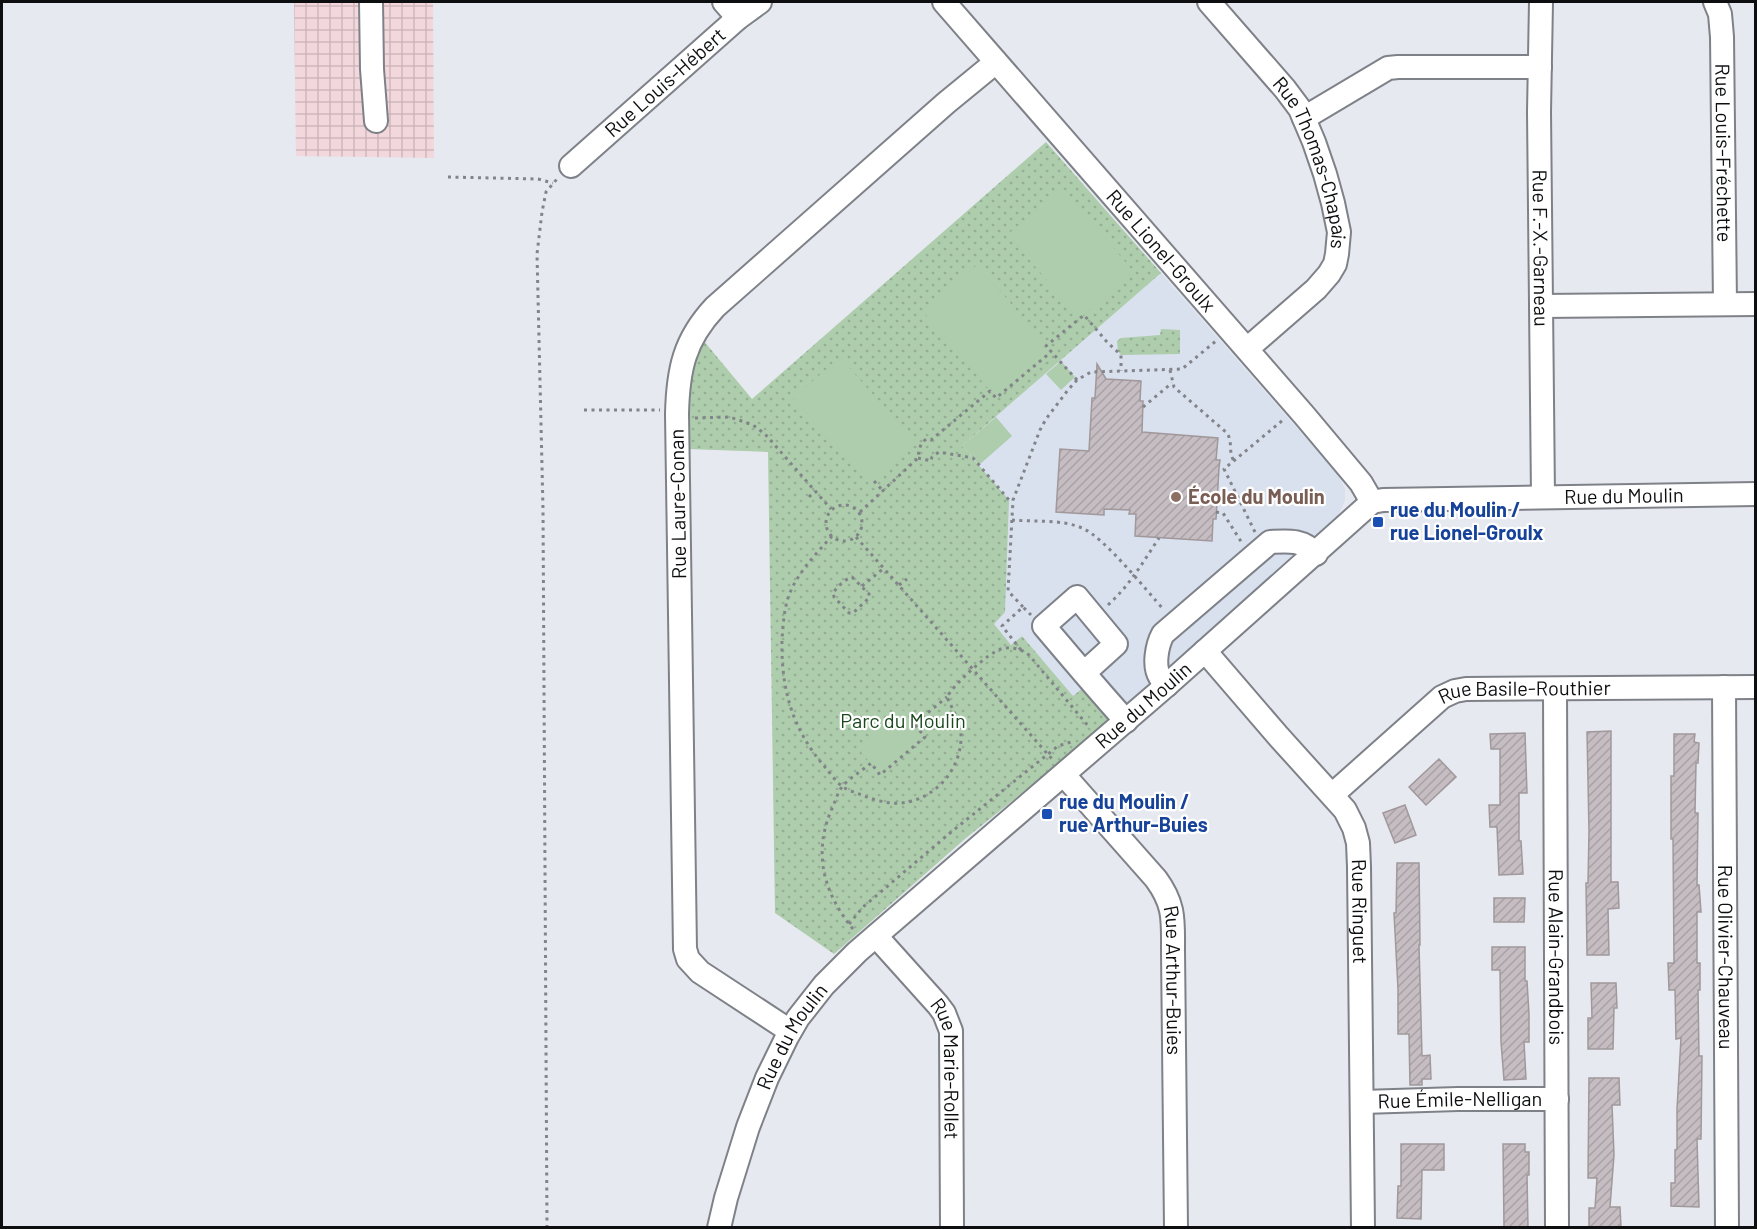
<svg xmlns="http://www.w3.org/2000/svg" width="1757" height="1229" font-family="Barlow,sans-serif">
	<defs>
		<pattern id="industrial-grid" width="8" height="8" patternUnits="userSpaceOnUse" patternTransform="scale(1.5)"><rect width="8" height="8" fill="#f2d7dc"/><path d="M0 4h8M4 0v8" fill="none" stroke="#ceb7bc"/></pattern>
		<pattern id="park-dots" width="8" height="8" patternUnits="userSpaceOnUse" patternTransform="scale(1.5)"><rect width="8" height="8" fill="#adcdac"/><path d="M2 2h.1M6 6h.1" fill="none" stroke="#94af93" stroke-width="1.8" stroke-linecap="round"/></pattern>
		<pattern id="building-hatch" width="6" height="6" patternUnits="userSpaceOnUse" patternTransform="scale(1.5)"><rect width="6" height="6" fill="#c5bdc1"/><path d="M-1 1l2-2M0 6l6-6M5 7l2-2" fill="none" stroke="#a8a1a5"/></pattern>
	</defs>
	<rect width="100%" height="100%" fill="#e6e9f0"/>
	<!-- industrial -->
	<path fill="url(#industrial-grid)" d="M294,2h139l1,156 -138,-2z"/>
	<!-- built -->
	<path fill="#d9e0ee" d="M1161,273l178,203 6,13v11l-7,16 -227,201 -38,-20 -51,-61 -11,9 -18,-21 -31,-178z"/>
	<!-- park -->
	<path fill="url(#park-dots)" d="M1046,142l115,131 -199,173 47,54 -4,112 -11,12 17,21 11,-9 51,60 11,-9 27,30 -79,68 -66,53 -132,116 -59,-41 -7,-461 -80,-3 -1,-49 5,-34 11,-26 49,59z
		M1161,329l19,1v24l-59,1 -3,-4 -1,-10 4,-3 39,-3z"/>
	<!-- pitch -->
	<path fill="#adcdac" d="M1063,188l71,84 -55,47 -71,-85z
		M978,264l73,88 -55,46 -74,-88z
		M840,357l76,87 -46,41 -77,-87z
		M1061,361l14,16 -14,13 -15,-16z
		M996,417l16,19 -33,29 -17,-19z
		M903,710l22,27 -45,38 -23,-28z"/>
	<!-- building -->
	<path fill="url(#building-hatch)" stroke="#a0989b" stroke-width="1.5" d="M1097,364l9,15 35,2 -1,20h3l-1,31 76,6 -2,22h4l-1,8 -3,51h-3l-1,22 -77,-5 1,-22h-7l1,-4 -26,-1v6l-48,-3 4,-63 29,2 3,-53h3z
		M1611,731v151h7l1,26 -11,1 1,46h-22l-1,-72h2l1,-52 -2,-99z
		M1525,733l2,60h-8v48h2l2,33 -24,1 -2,-48h-7l-1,-22h11v-56h-9l-1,-15z
		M1674,734h21l-1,8 5,1 -1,20h-2l-1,50h3l-1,72h2l2,27h-4v51h3v27h-2l1,66h3l-1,83h-4l2,68 -28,-1v-23h4v-33l2,-1v-40l4,-71 -5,1 -1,-49h-6l-1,-27h6l-1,-124h-2v-63h3z
		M1439,759l17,18 -30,28 -17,-18z
		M1405,805l11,30 -21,8 -12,-30z
		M1397,863h22l1,82h-1l3,111 8,-1 1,24h-9v6h-12l-1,-51h-11v-45l-4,-76h2z
		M1494,898h31l-1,24h-30z
		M1492,947h33v34h2l2,33v28h-5l2,37 -22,1 -3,-38 -1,-72h-8z
		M1591,983h25l1,25h-3l-1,41h-25v-31h4z
		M1589,1078h30l1,27h-8l2,50 -4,52h10l1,20h-32v-19h6l2,-30h-9z
		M1401,1144h43v26h-22l-1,49 -24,-1 1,-32h3z
		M1503,1144h22v8h4v23h-2l1,52h-24z"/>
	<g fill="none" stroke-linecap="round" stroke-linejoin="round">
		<!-- minor casing -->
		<g stroke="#7e8288" stroke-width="26">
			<g id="minor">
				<path d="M371,2l1,67 4,52"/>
				<path d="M724,2l14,16"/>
				<path id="s1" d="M944,2l360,413 57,68 11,19"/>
				<path id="s2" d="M1209,2l76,87 15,20 14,33 11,32 8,29 6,29 -2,22 -2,10 -6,10 -13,15 -69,60"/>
				<path id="s3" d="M1541,2l-2,110 4,384"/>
				<path id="s4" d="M1715,2l5,12 2,23 3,267"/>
				<path d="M1304,118l84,-50 10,-1h142"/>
				<path id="s5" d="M571,166l167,-148 22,-16"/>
				<path d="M1541,306l215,-2"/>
				<path id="s6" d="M1205,651l74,86 66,73 9,18 4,15 1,24 4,361"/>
				<path d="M1084,673l32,-29 -39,-47 -33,29c27,32 54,64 82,95"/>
				<path d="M1167,685c-2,-2 -5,-5 -7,-8 -7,-11 -3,-32 3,-43l107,-92c18,-1 32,-3 46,12"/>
				<path id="s7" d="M1724,687l3,541"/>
				<path id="s8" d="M1555,689l2,539"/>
				<path id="s9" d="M1064,775l92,104c19,26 17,41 17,72l3,277"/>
				<path id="s10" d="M1332,795l110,-98 13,-6 11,-2 290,-2"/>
				<path id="s11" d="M876,936l62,69 6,8 7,18 1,197"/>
				<path d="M790,1031l-90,-59 -12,-13 -3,-10 -8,-535c1,-44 7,-74 38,-107l231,-204 50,-41"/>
				<path id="s12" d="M1362,1102l96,-3h99"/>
				<path id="s13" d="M719,1228l7,-30 22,-71 19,-49 20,-41 11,-19 26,-33 33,-33 310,-267 205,-183 11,-2 373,-6"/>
			</g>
		</g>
		<!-- path -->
		<path stroke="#828489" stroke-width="3" stroke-dasharray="3 4.5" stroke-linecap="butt" d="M448,177l90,2 15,4
			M1170,370l4,17 53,46c6,9 1,19 7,28
			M1077,380l-31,-34 38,-31 23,27 14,13v16
			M1143,407l29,-24
			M584,410h76
			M695,418l35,-1 23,8 12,9 66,75
			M918,458l13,3 1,-4 7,-5 34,6 36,42h4
			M874,481l9,10
			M809,497l6,-6
			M826 523a18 18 0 1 1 36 0a18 18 0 1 1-36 0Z
			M860,512l58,-54c1,-8 1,-13 8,-19l5,1 59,-49 6,7 55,-46
			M1216,512l7,1 19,30
			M1012,520c22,2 49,-1 70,8 22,9 64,62 82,82
			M1255,532l-31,-63 59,-49
			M832,536c-16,18 -34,36 -43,59 -5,14 -6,30 -7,45 -1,49 10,89 43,127 5,6 11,15 18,20 6,4 14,6 21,9 8,3 18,6 27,7 36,3 68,-27 70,-63 1,-16 -8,-29 -14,-43 7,-13 41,-44 54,-48 10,-3 20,0 28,6l60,72
			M856,537l196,222
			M852,577l17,17v4l-16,15h-4l-15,-16 -1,-4c4,-6 12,-14 19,-16z
			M899,585l8,-6
			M862,586l22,-18
			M1108,605c22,-20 35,-43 51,-67
			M1023,607l-15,-16 5,-91 27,-70 6,-11 22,-29 9,-10 14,-8 91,-3 34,-28
			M1021,650l-19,-24 21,-19 8,8
			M849,924l14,-17 87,-74 108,-87 13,-4
			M853,929c-31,-38 -41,-79 -19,-125 2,-5 4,-12 8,-17 7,-9 20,-16 29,-24l9,12 45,-38 -11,-13 33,-27
			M547,1228l-4,-719 -6,-255 5,-42 4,-20 11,-13"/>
		<!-- minor -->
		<use href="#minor" stroke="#fff" stroke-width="22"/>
	</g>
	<!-- markers -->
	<circle fill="#8d6e63" stroke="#fff" stroke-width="2" cx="1176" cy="497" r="6"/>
	<g fill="#1a4fb4" stroke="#fff" stroke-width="2">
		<rect x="1372" y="516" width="12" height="12" rx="3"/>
		<rect x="1041" y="808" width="12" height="12" rx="3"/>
	</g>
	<g text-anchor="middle" stroke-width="4.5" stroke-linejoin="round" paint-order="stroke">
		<!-- street labels -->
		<g font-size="20" fill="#0d0e10" stroke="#fff">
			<text dy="7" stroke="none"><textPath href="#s5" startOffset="126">Rue Louis-Hébert</textPath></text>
			<text dy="7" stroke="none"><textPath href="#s4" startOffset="152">Rue Louis-Fréchette</textPath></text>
			<text dy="7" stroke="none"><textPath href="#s2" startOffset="195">Rue Thomas-Chapais</textPath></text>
			<text dy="7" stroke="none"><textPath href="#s3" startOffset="246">Rue F.-X.-Garneau</textPath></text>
			<text dy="7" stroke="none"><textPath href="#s1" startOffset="330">Rue Lionel-Groulx</textPath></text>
			<text dy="7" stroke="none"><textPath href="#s13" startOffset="1250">Rue du Moulin</textPath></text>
			<text transform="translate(678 504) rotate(-91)" y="7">Rue Laure-Conan</text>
			<text dy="7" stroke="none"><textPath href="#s10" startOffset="231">Rue Basile-Routhier</textPath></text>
			<text dy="7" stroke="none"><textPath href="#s13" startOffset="692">Rue du Moulin</textPath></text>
			<text dy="7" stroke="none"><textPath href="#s6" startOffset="316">Rue Ringuet</textPath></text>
			<text dy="7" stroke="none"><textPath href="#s7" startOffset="270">Rue Olivier-Chauveau</textPath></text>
			<text dy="7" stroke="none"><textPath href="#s8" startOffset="268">Rue Alain-Grandbois</textPath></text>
			<text dy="7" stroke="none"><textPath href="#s9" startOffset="244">Rue Arthur-Buies</textPath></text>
			<text dy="7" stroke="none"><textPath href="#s13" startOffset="206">Rue du Moulin</textPath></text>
			<text dy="7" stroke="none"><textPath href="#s11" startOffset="159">Rue Marie-Rollet</textPath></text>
			<text dy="7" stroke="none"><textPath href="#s12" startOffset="98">Rue Émile-Nelligan</textPath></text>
		</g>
		<!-- education labels -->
		<g font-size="20" font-weight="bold" fill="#785e54" stroke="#fff" text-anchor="start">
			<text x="1188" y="504">École du Moulin</text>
		</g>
		<!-- transit labels -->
		<g font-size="20" font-weight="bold" fill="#164399" stroke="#fff" text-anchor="start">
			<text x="1390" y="517">rue du Moulin /<tspan x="1390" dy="23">rue Lionel-Groulx</tspan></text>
			<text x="1059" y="809">rue du Moulin /<tspan x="1059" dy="23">rue Arthur-Buies</tspan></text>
		</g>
		<!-- park labels -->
		<g font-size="20" fill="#18481c" stroke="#fff">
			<text x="903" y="728">Parc du Moulin</text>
		</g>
	</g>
	<!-- border -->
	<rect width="1757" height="1229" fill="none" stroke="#0d0e10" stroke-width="6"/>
</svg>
